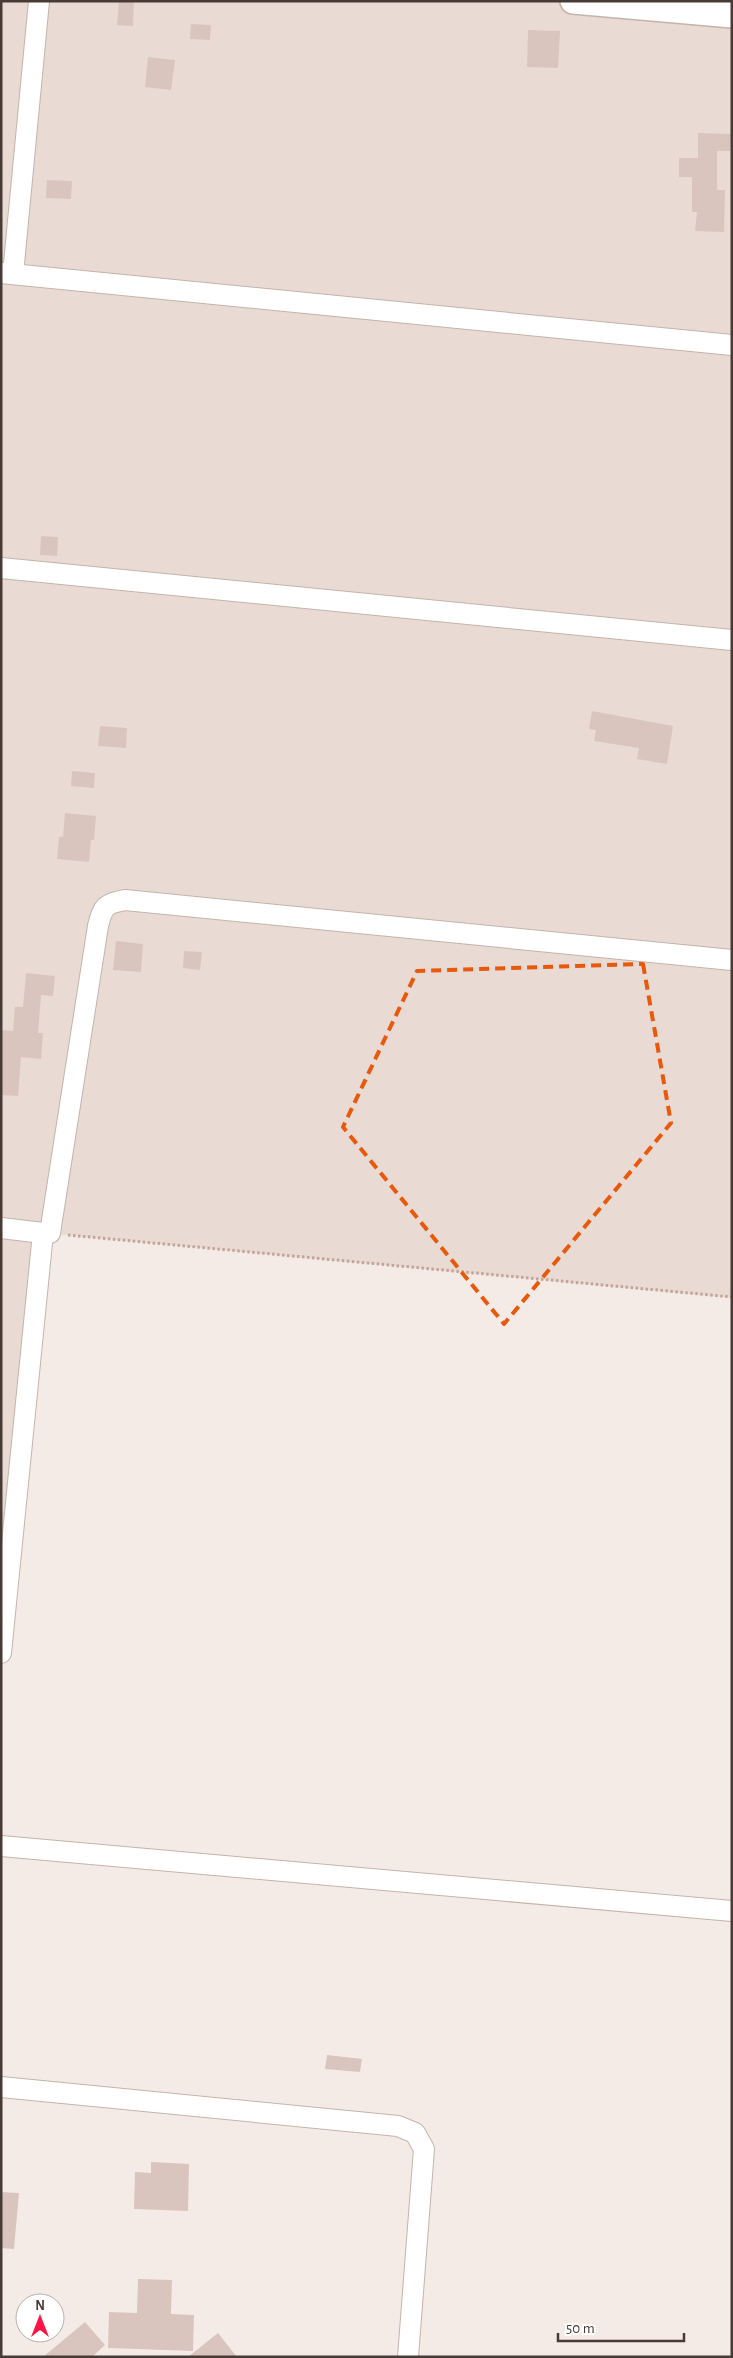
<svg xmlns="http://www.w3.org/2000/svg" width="733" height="2358" font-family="'Alegreya Sans',sans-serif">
	<rect width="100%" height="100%" fill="#f5ebe6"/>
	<!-- residential -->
	<path fill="#e9dbd4" d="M1,1h580l151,14v1283l-689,-65 -42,420z"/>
	<!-- building -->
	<path fill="#dac5be" d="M119,1h15l-1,25 -16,-1z
		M191,24l20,1 -1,15 -20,-1z
		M528,30l32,1 -2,37 -31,-1z
		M148,57l27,3 -4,30 -26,-3z
		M698,133l33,1 -1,17h-13v39h8l-1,42 -29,-1 2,-19h-5v-35h-13v-19h19z
		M47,180l25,1 -1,18 -25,-1z
		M41,536l17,1 -1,19 -17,-1z
		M592,711l81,15 -6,38 -30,-5 2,-11 -45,-7 2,-11 -7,-1z
		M100,726l27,2 -1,20 -28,-2z
		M72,771l23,2 -1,15 -23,-2z
		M65,813l31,3 -2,24h-3l-2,22 -32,-3 2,-22h4z
		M116,941l27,3 -2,28 -28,-2z
		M184,951l18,1 -2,18 -17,-2z
		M26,973l29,3 -2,20 -12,-1 -3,38h5l-2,26 -20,-2 -3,39 -17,-1v-65l12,1 2,-24h8z
		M327,2055l35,4 -2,13 -35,-3z
		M151,2162l38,2 -1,47 -54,-2 1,-37 16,1z
		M1,2192l18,1 -5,56 -13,-1z
		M138,2279l34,1 -1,34 23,1 -1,36 -85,-3 1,-36 28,1z
		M85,2322l20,23 -13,12h-49z
		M218,2333l19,24h-49z"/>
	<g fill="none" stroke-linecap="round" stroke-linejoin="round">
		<!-- minor casing -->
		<g stroke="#c4b3ab" stroke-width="22">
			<path id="minor" d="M1,273l731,72
				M13,274l26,-273
				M1,568l731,72
				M1,1228l42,5 -42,420
				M50,1233l48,-307c5,-20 7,-22 27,-26l607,60
				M1,1846l731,65
				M1,2087l397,39 17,7 9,16 -16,208"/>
		</g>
		<!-- tertiary casing -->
		<g stroke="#c4b3ab" stroke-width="28">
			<path id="tertiary" d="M573,1l159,14"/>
		</g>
		<!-- path -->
		<path stroke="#c4a498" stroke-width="3" stroke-dasharray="2.5 2.5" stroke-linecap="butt" d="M68,1235l664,62"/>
		<!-- minor -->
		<use href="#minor" stroke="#fff" stroke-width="20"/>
		<!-- tertiary -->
		<use href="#tertiary" stroke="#fff" stroke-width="25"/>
	</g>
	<!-- marked area -->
	<path fill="none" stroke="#e8590c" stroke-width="4" stroke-dasharray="10 6" stroke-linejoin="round" d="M643,964l28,159 -167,201 -161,-197 74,-156z"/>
	<!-- border -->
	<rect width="733" height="2358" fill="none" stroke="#483a35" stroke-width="5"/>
	<!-- north arrow -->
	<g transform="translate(40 2318)"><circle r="24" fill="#ffffff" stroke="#b6b0ae"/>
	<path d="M0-4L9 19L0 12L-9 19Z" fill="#ff1345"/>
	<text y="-8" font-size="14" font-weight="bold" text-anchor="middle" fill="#483a35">N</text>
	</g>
	<!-- scale -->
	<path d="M558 2333v8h126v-8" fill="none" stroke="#483a35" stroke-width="2.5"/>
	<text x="566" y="2333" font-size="15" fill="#483a35" stroke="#ffffff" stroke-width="4" paint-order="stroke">50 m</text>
</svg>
